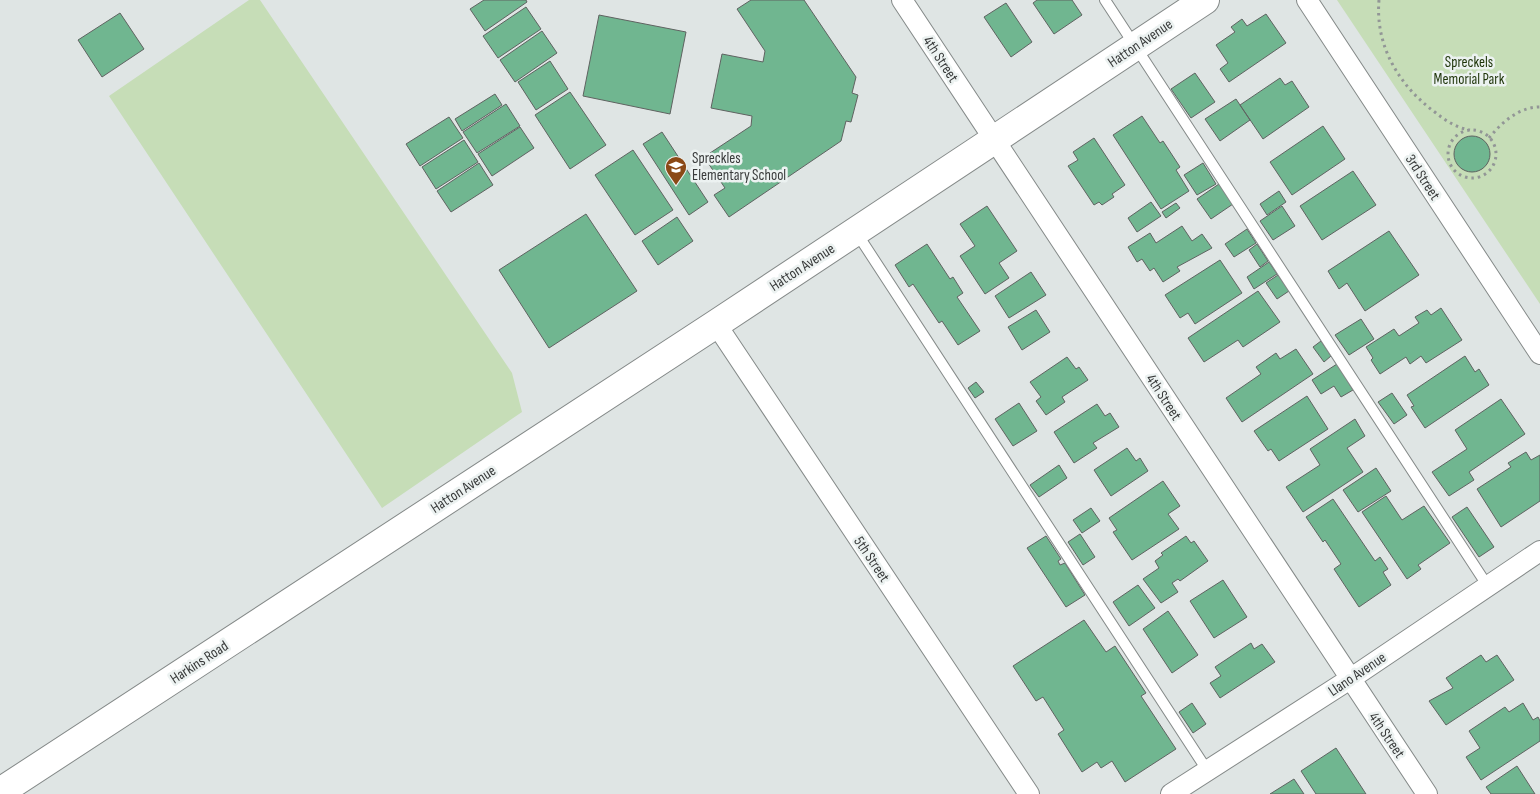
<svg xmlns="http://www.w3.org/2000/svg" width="1540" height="794" font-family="'Sofia Sans Condensed',sans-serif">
	<rect width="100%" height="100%" fill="#dfe5e4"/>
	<!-- green -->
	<path fill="#c6ddb7" d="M249,0h11l252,373 10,39 -140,96 -273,-412z
		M1337,0h203v304z"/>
	<!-- building -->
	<path fill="#70b690" stroke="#5f6361" d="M484,0h42l1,2 -42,29 -15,-22z
		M751,0h53l52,77 -4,16 6,2 -7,27 -5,-1 -5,20 -112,76 -15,-22 11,-7 -21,-31 47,-31 1,-10 -41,-8 11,-54 41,8 2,-11 -28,-42z
		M1037,0h35l10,15 -28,19 -21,-31z
		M1006,3l26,39 -21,15 -27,-40z
		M526,7l15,22 -43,29 -15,-22z
		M120,13l24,36 -42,28 -24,-37z
		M1266,14l20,29 -57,39 -9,-13 8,-6 -12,-18 19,-13 -4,-5 11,-8 5,7z
		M599,15l87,17 -16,82 -87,-18z
		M542,31l15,22 -42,29 -15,-22z
		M550,61l18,28 -32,21 -18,-28z
		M1195,73l20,29 -24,16 -20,-29z
		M1280,78l5,7 7,-4 17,26 -46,32 -23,-34z
		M570,92l36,53 -36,24 -35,-54z
		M495,94l7,11 -40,26 -7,-12z
		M1236,99l14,21 -30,21 -15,-22z
		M506,104l14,22 -43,27 -14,-21z
		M1142,116l18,27 3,-2 17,26 -4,3 13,21 -28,18 -48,-74z
		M449,117l14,21 -43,28 -14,-22z
		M1323,126l22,33 -53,36 -22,-33z
		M520,127l14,21 -42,28 -14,-22z
		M662,132l46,70 -19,13 -46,-71z
		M1454 154a18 18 0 1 1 36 0a18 18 0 1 1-36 0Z
		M1094,138l31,47 -13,9 2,3 -12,8 -3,-3 -5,3 -26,-39 10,-6 -5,-8z
		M464,140l14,22 -42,27 -14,-22z
		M633,150l40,60 -38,25 -40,-60z
		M479,163l14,22 -42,27 -14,-21z
		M1203,163l13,21 -19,11 -13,-20z
		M1353,171l23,34 -54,35 -22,-34z
		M1219,184l14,20 -22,15 -14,-20z
		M1279,191l7,11 -19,13 -7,-11z
		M1151,202l10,14 -24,16 -9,-14z
		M1176,203l4,5 -14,10 -4,-6z
		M987,206l30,45 -18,12 10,15 -24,16 -25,-38 15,-10 -15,-22z
		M1282,206l13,20 -22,14 -13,-19z
		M586,214l51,77 -88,57 -50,-78z
		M677,217l16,24 -35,24 -16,-24z
		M1182,226l10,15 10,-7 10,14 -35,19 3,4 -17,11 -9,-14 -4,3 -8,-12 -5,3 -9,-15 22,-14 6,10z
		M1247,229l9,14 -22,14 -9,-13z
		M1389,231l30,44 -54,36 -18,-28 -8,6 -11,-18z
		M927,244l23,35 3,-2 10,16 -6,4 23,34 -22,14 -16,-24 -3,2 -26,-39 -4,3 -14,-22z
		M1257,244l11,17 -8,6 -11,-17z
		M1220,260l22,33 -47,31 -7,-11 -8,5 -15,-23z
		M1269,262l8,12 -23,15 -7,-12z
		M1031,272l15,23 -37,23 -14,-22z
		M1278,275l11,16 -12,8 -11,-16z
		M1258,291l22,31 -37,25 -5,-7 -34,22 -16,-24z
		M1441,308l21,32 -36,23 -5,-7 -11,8 -4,-7 -26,17 -9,-14 2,-2 -7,-11 28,-18 5,7 20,-13 -4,-6 12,-7 4,5z
		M1036,310l14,22 -28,18 -14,-23z
		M1361,319l13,20 -25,16 -14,-20z
		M1321,341l10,15 -7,6 -11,-15z
		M1296,349l17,25 -71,48 -16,-24 35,-24 -5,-7 20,-14 4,6z
		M1465,356l10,16 4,-3 10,16 -64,43 -14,-21 3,-1 -7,-11z
		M1067,357l9,12 3,-2 9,13 -26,17 3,5 -19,13 -10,-14 5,-4 -11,-15z
		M1337,364l16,26 -12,7 -7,-11 -13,8 -9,-14z
		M976,382l8,10 -9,6 -7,-10z
		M1392,393l15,22 -13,9 -16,-22z
		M1307,396l21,33 -49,32 -8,-12 -3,2 -14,-20z
		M1501,399l24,35 -56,38 5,8 -25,16 -17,-24 35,-23 -12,-19z
		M1019,403l18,28 -24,15 -18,-27z
		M1097,404l8,12 5,-3 9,14 -26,16 4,5 -23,15 -20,-31z
		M1355,419l10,17 -18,12 16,24 -60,40 -17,-25 34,-22 -10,-16z
		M1127,448l9,13 4,-3 8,13 -37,25 -17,-26z
		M1526,452l5,8 9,-5v46l-39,26 -24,-38 34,-22 -3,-4z
		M1059,465l8,13 -28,19 -9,-12z
		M1376,468l15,23 -33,21 -15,-22z
		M1163,481l17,25 -12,8 11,15 -47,31 -19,-28 4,-2 -8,-12z
		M1386,496l16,24 22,-14 26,37 -32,22 3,4 -14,10 -45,-67z
		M1333,499l42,62 5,-4 8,12 -5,3 8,13 -32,22 -25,-38 7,-5 -16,-24 -2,2 -17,-25z
		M1467,507l27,40 -15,10 -27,-40z
		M1091,508l9,13 -18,12 -9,-13z
		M1080,534l15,23 -12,8 -15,-23z
		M1046,536l15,23 -3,2 2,4 5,-2 20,32 -19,12 -39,-59z
		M1186,536l5,7 3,-2 14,20 -28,20 -2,-2 -6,4 6,9 -17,11 -18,-24 16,-11 -4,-7 8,-6 -2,-2z
		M1223,580l24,37 -33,21 -24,-37z
		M1138,585l17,23 -26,18 -16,-24z
		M1168,611l30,44 -26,18 -29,-44z
		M1084,620l22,32 9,-6 31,47 -5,3 35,53 -51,33 -13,-21 -11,7 -4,-6 -15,10 -24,-38 6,-4 -21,-33 -7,4 -23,-35z
		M1251,643l3,6 8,-5 13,18 -55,36 -10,-15 11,-7 -6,-9z
		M1481,655l5,7 11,-7 17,25 -68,45 -17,-24 24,-13 -7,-10z
		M1192,703l14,21 -13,9 -14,-21z
		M1523,703l10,17 5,-3 2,4v20l-59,39 -15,-23 14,-9 -11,-17 36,-24 4,5z
		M1336,748l30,46h-50l-15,-23z
		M1517,766l18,28h-44l-5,-7z
		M1294,779l10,15h-34z"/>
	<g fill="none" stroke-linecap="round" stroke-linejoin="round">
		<!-- lane casing -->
		<g stroke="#858a89" stroke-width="12">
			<path id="lane" d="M1105,0l382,585
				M856,232l351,538"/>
		</g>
		<!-- street casing -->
		<g stroke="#858a89" stroke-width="22">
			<path id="street" d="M902,0l525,794
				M1307,0l233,354
				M716,324l313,470
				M1171,794l179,-115 190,-128"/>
		</g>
		<!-- secondary casing -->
		<g stroke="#858a89" stroke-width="30">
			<path id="secondary" d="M0,792l716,-468 489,-324"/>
		</g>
		<!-- path -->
		<path stroke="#929696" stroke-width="3" stroke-dasharray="2.5 4" stroke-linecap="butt" d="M1379,0c-4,46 20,86 57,113 10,8 21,15 34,17
			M1448 154a24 24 0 1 1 48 0a24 24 0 1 1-48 0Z
			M1489,138c13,-16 30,-31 51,-31"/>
		<!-- lane -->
		<use href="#lane" stroke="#fff" stroke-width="10"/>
		<!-- street -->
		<use href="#street" stroke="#fff" stroke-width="20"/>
		<!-- secondary -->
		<use href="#secondary" stroke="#fff" stroke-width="28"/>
	</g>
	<!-- icons -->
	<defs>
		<g id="school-pin" transform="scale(1.125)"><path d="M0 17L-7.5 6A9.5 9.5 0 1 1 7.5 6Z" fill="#8b4916" stroke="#ecf2f1"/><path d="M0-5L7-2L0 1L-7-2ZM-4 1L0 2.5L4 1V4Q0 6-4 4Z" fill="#fff"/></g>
	</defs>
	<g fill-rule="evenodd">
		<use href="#school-pin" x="676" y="167"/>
	</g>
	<g text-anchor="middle" stroke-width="5" stroke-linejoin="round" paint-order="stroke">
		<!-- street labels -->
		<g font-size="15" fill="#393b3b" stroke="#ecf2f1">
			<text transform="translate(1140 43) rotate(-34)" y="5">Hatton Avenue</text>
			<text transform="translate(941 59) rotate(57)" y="5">4th Street</text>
			<text transform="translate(1423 177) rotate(57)" y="5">3rd Street</text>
			<text transform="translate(802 267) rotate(-33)" y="5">Hatton Avenue</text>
			<text transform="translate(1164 397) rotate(57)" y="5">4th Street</text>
			<text transform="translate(463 489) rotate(-33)" y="5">Hatton Avenue</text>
			<text transform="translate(872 559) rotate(56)" y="5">5th Street</text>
			<text transform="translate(199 662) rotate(-33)" y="5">Harkins Road</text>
			<text transform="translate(1357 674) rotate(-34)" y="5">Llano Avenue</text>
			<text transform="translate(1387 735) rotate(56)" y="5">4th Street</text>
		</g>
		<!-- park labels -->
		<g font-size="15" fill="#1e3409" stroke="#ecf2f1">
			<text x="1469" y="67">Spreckels<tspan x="1469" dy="17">Memorial Park</tspan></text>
		</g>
		<!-- poi labels -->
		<g font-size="15" fill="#393b3b" stroke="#ecf2f1" text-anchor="start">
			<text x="692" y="163">Spreckles<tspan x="692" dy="17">Elementary School</tspan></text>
		</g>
	</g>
</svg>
